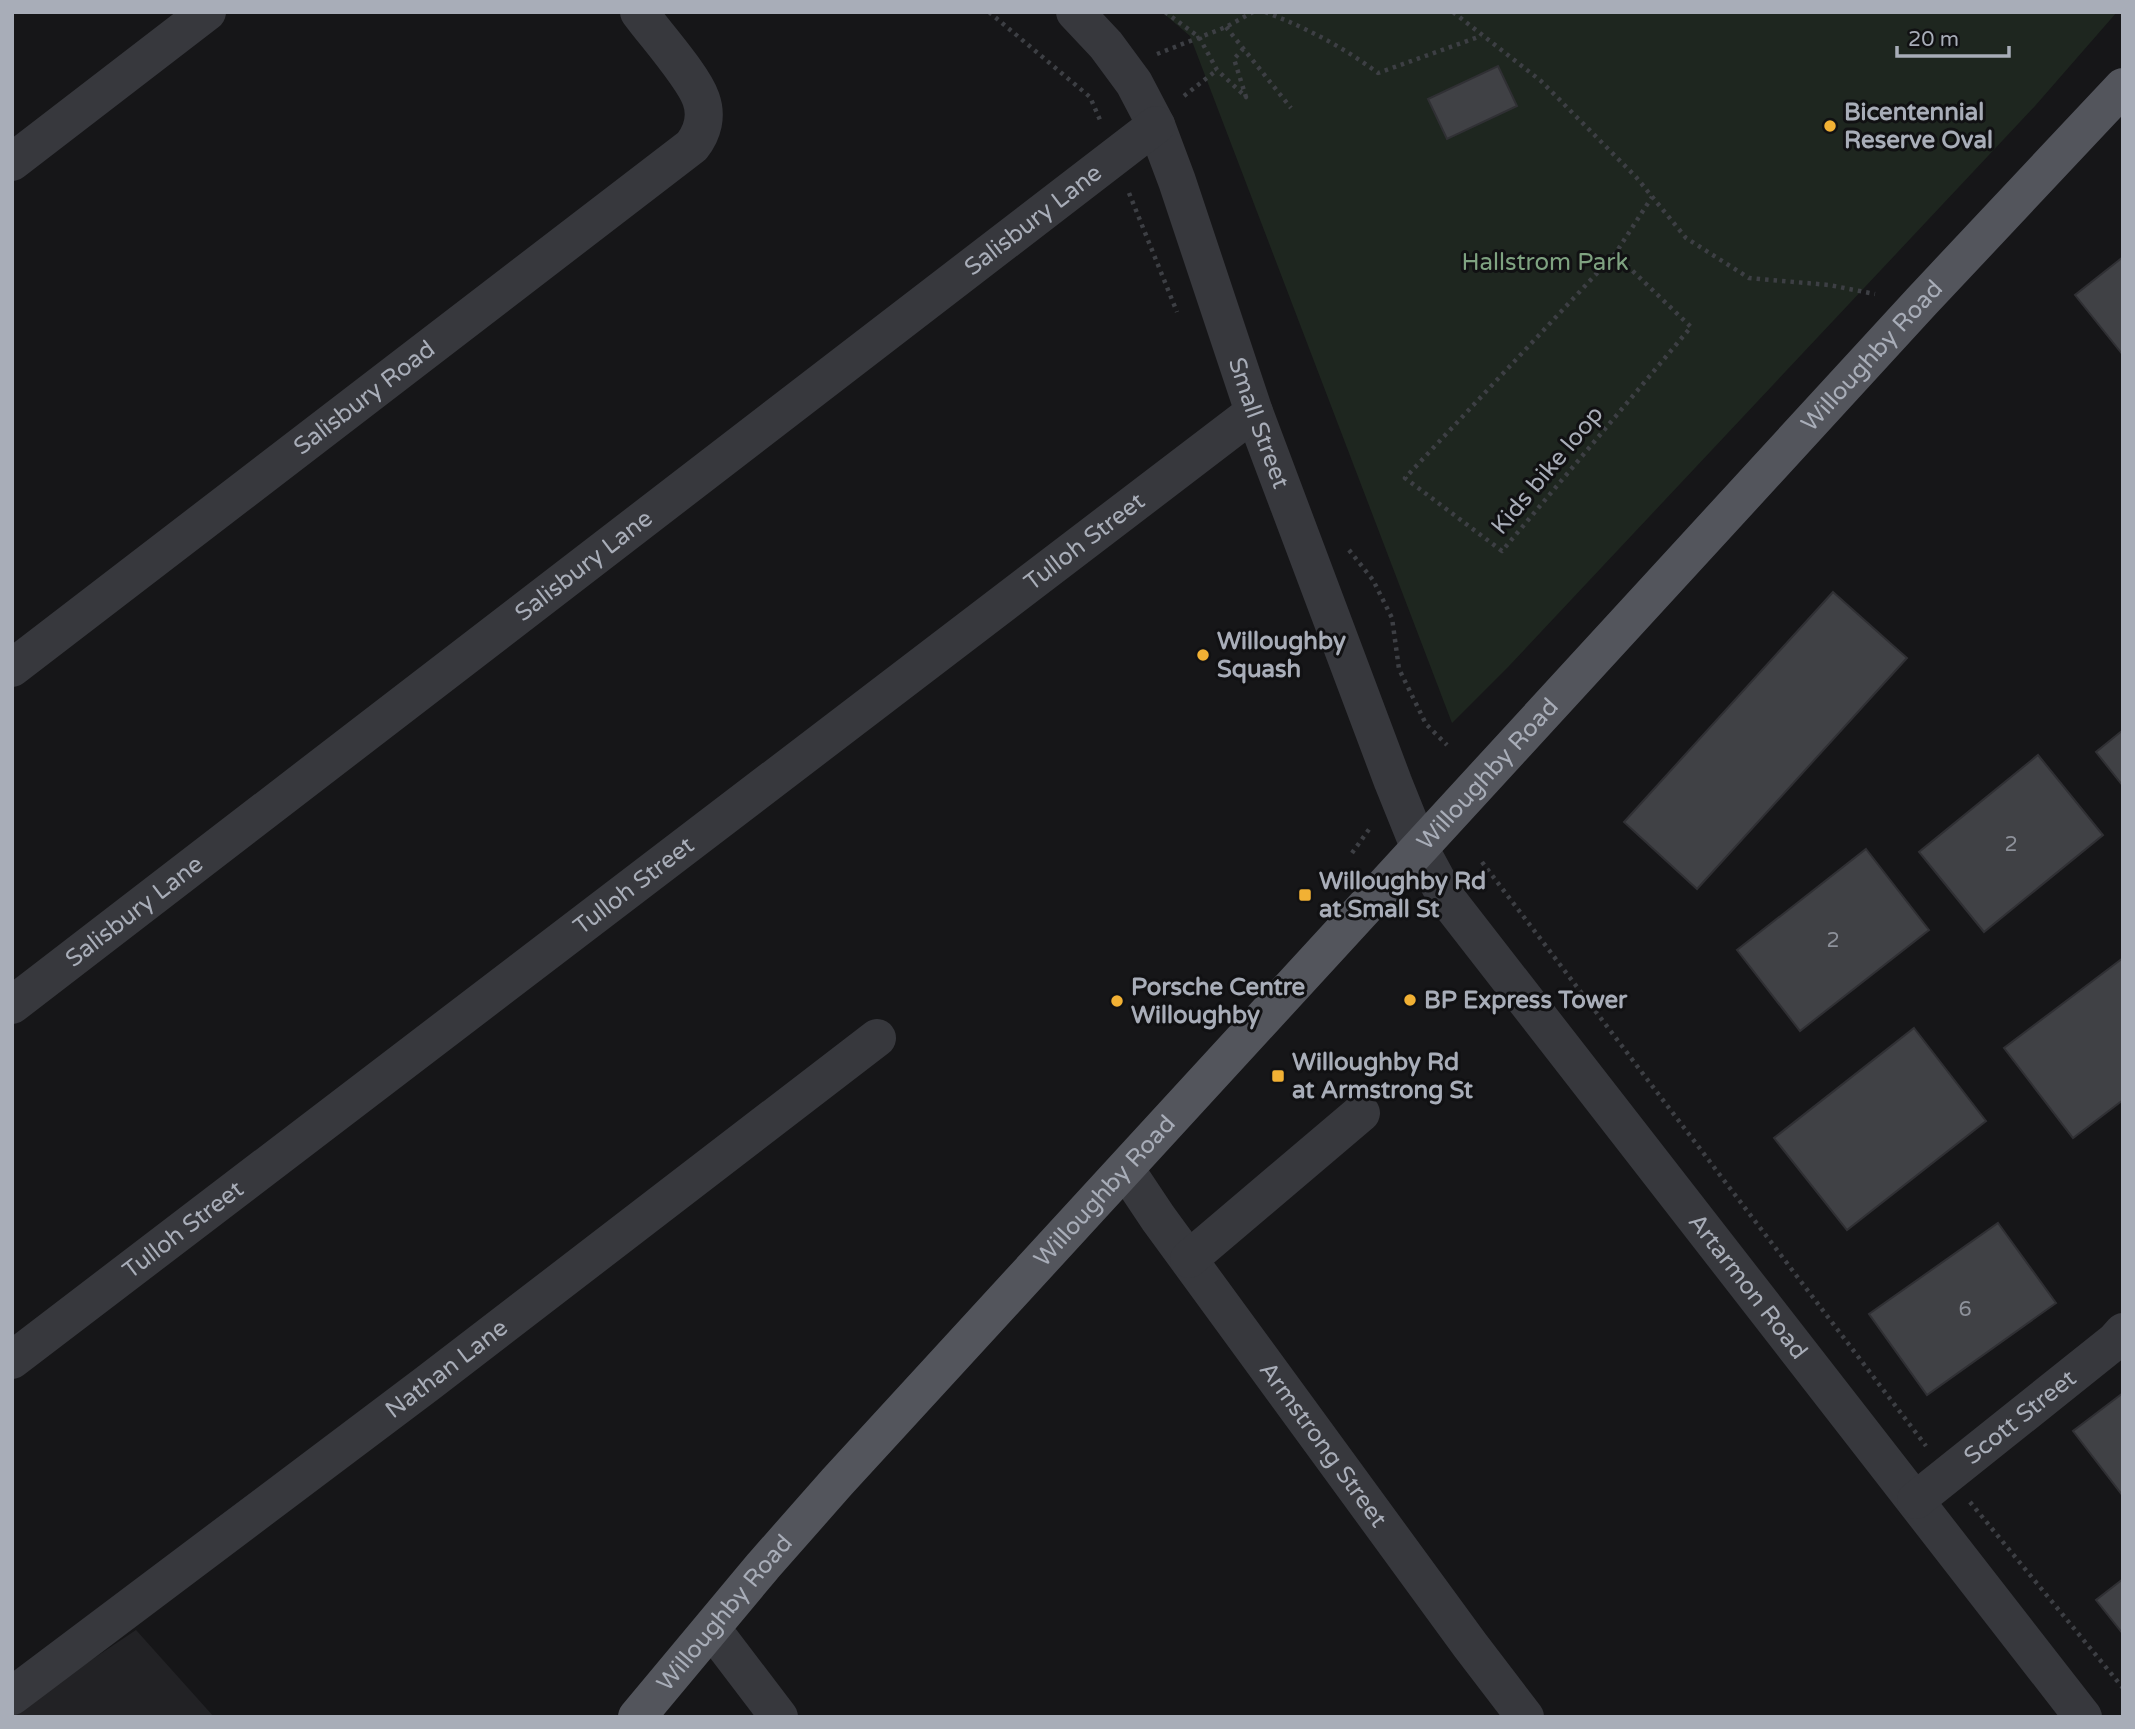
<svg xmlns="http://www.w3.org/2000/svg" width="2135" height="1729" font-family="'Varela Round',sans-serif">
	<rect width="100%" height="100%" fill="#161618"/>
	<!-- built -->
	<path fill="#222225" d="M136,1630l78,87h-202v-4z"/>
	<!-- green -->
	<path fill="#1e261f" d="M1162,12h955l-82,94 -526,560 -57,57 -262,-687z"/>
	<!-- building -->
	<path fill="#404145" stroke="#303034" stroke-width="2" d="M1498,66l19,40 -70,33 -19,-40z
		M2123,257v98l-48,-60z
		M1833,592l74,66 -210,231 -73,-67z
		M2123,730v56l-27,-34z
		M2038,755l65,80 -119,97 -65,-80z
		M1866,849l63,81 -129,101 -63,-81z
		M2123,958v142l-50,38 -69,-90z
		M1914,1028l72,93 -139,109 -73,-92z
		M1998,1223l58,80 -129,92 -58,-81z
		M2123,1393v103l-50,-65z
		M2123,1579v55l-27,-34z"/>
	<g fill="none" stroke-linecap="round" stroke-linejoin="round">
		<!-- path -->
		<path stroke="#3d3f44" stroke-width="4.5" stroke-dasharray="3.5 5" stroke-linecap="butt" d="M989,12l101,85 10,23
			M1165,12l34,25 18,33 29,27 -12,-38 9,-10
			M1265,12c42,16 78,35 113,61l103,-37
			M1453,12l88,69 95,96 50,61 63,40 80,7 46,9
			M1226,27l65,81
			M1157,54l69,-27 27,-15
			M1184,96l33,-26
			M1129,193l48,119
			M1615,254l-210,224 97,73 189,-224 -76,-73 37,-57
			M1349,550l24,30 19,38 7,51 27,55 21,21
			M1352,853l18,-25
			M1482,862l444,584
			M1970,1502l153,186"/>
		<!-- minor -->
		<g stroke="#37383d" stroke-width="38">
			<path id="s1" d="M1075,12l31,33 28,38 22,42 21,56 77,231 139,370 27,67 27,50 636,818"/>
			<path d="M12,162l195,-150"/>
			<path id="s2" d="M12,668l680,-522c11,-14 15,-30 9,-47 -8,-23 -46,-65 -62,-87"/>
			<path id="s3" d="M12,1005l1144,-880"/>
			<path id="s4" d="M1126,1170l32,48 312,427 55,72"/>
			<path d="M1189,1259l172,-146"/>
			<path id="s5" d="M12,1360l1242,-948"/>
			<path id="s6" d="M1916,1500l199,-159 8,-9"/>
			<path d="M712,1629l67,88"/>
			<path id="s7" d="M12,1696l416,-313 449,-345"/>
		</g>
		<!-- major -->
		<path stroke="#53555c" stroke-width="38" id="s8" d="M637,1717l126,-151 74,-84 1084,-1180 202,-215"/>
	</g>
	<!-- markers -->
	<g fill="#f2b134" stroke="#111113" stroke-width="2.5">
		<circle cx="1830" cy="126" r="7"/>
		<circle cx="1203" cy="655" r="7"/>
		<rect x="1298" y="888" width="14" height="14" rx="3.5"/>
		<circle cx="1410" cy="1000" r="7"/>
		<circle cx="1117" cy="1001" r="7"/>
		<rect x="1271" y="1069" width="14" height="14" rx="3.5"/>
	</g>
	<g text-anchor="middle" stroke-width="6" stroke-linejoin="round" paint-order="stroke">
		<!-- number labels -->
		<g font-size="21" fill="#8e929b">
			<text x="2011" y="851">2</text>
			<text x="1833" y="947">2</text>
			<text x="1965" y="1316">6</text>
		</g>
		<!-- poi labels -->
		<g font-size="24" font-weight="bold" fill="#a8adb8" stroke="#111113" text-anchor="start">
			<text x="1844" y="120">Bicentennial<tspan x="1844" dy="28">Reserve Oval</tspan></text>
			<text x="1217" y="649">Willoughby<tspan x="1217" dy="28">Squash</tspan></text>
			<text x="1319" y="889">Willoughby Rd<tspan x="1319" dy="28">at Small St</tspan></text>
			<text x="1131" y="995">Porsche Centre<tspan x="1131" dy="28">Willoughby</tspan></text>
			<text x="1424" y="1008">BP Express Tower</text>
			<text x="1292" y="1070">Willoughby Rd<tspan x="1292" dy="28">at Armstrong St</tspan></text>
		</g>
		<!-- street labels -->
		<g font-size="24" fill="#a8adb8" stroke="#111113">
			<text dy="8" stroke="none"><textPath href="#s3" startOffset="1288">Salisbury Lane</textPath></text>
			<text dy="8" stroke="none"><textPath href="#s8" startOffset="1838">Willoughby Road</textPath></text>
			<text dy="8" stroke="none"><textPath href="#s2" startOffset="444">Salisbury Road</textPath></text>
			<text dy="8" stroke="none"><textPath href="#s1" startOffset="455">Small Street</textPath></text>
			<text transform="translate(1547 470) rotate(-50)" y="8">Kids bike loop</text>
			<text dy="8" stroke="none"><textPath href="#s5" startOffset="1349">Tulloh Street</textPath></text>
			<text dy="8" stroke="none"><textPath href="#s3" startOffset="721">Salisbury Lane</textPath></text>
			<text dy="8" stroke="none"><textPath href="#s8" startOffset="1270">Willoughby Road</textPath></text>
			<text dy="8" stroke="none"><textPath href="#s5" startOffset="782">Tulloh Street</textPath></text>
			<text dy="8" stroke="none"><textPath href="#s3" startOffset="154">Salisbury Lane</textPath></text>
			<text dy="8" stroke="none"><textPath href="#s8" startOffset="704">Willoughby Road</textPath></text>
			<text dy="8" stroke="none"><textPath href="#s5" startOffset="215">Tulloh Street</textPath></text>
			<text dy="8" stroke="none"><textPath href="#s1" startOffset="1458">Artarmon Road</textPath></text>
			<text dy="8" stroke="none"><textPath href="#s7" startOffset="544">Nathan Lane</textPath></text>
			<text dy="8" stroke="none"><textPath href="#s6" startOffset="133">Scott Street</textPath></text>
			<text dy="8" stroke="none"><textPath href="#s4" startOffset="338">Armstrong Street</textPath></text>
			<text dy="8" stroke="none"><textPath href="#s8" startOffset="136">Willoughby Road</textPath></text>
		</g>
		<!-- park labels -->
		<g font-size="24" fill="#7fa381" stroke="#111113">
			<text x="1545" y="270">Hallstrom Park</text>
		</g>
	</g>
	<!-- border -->
	<rect width="2135" height="1729" fill="none" stroke="#a8adb8" stroke-width="28"/>
	<!-- scale -->
	<path d="M1897 46v10h112v-10" fill="none" stroke="#a8adb8" stroke-width="3.5"/>
	<text x="1908" y="46" font-size="21" fill="#a8adb8" stroke="#111113" stroke-width="5" paint-order="stroke">20 m</text>
</svg>
